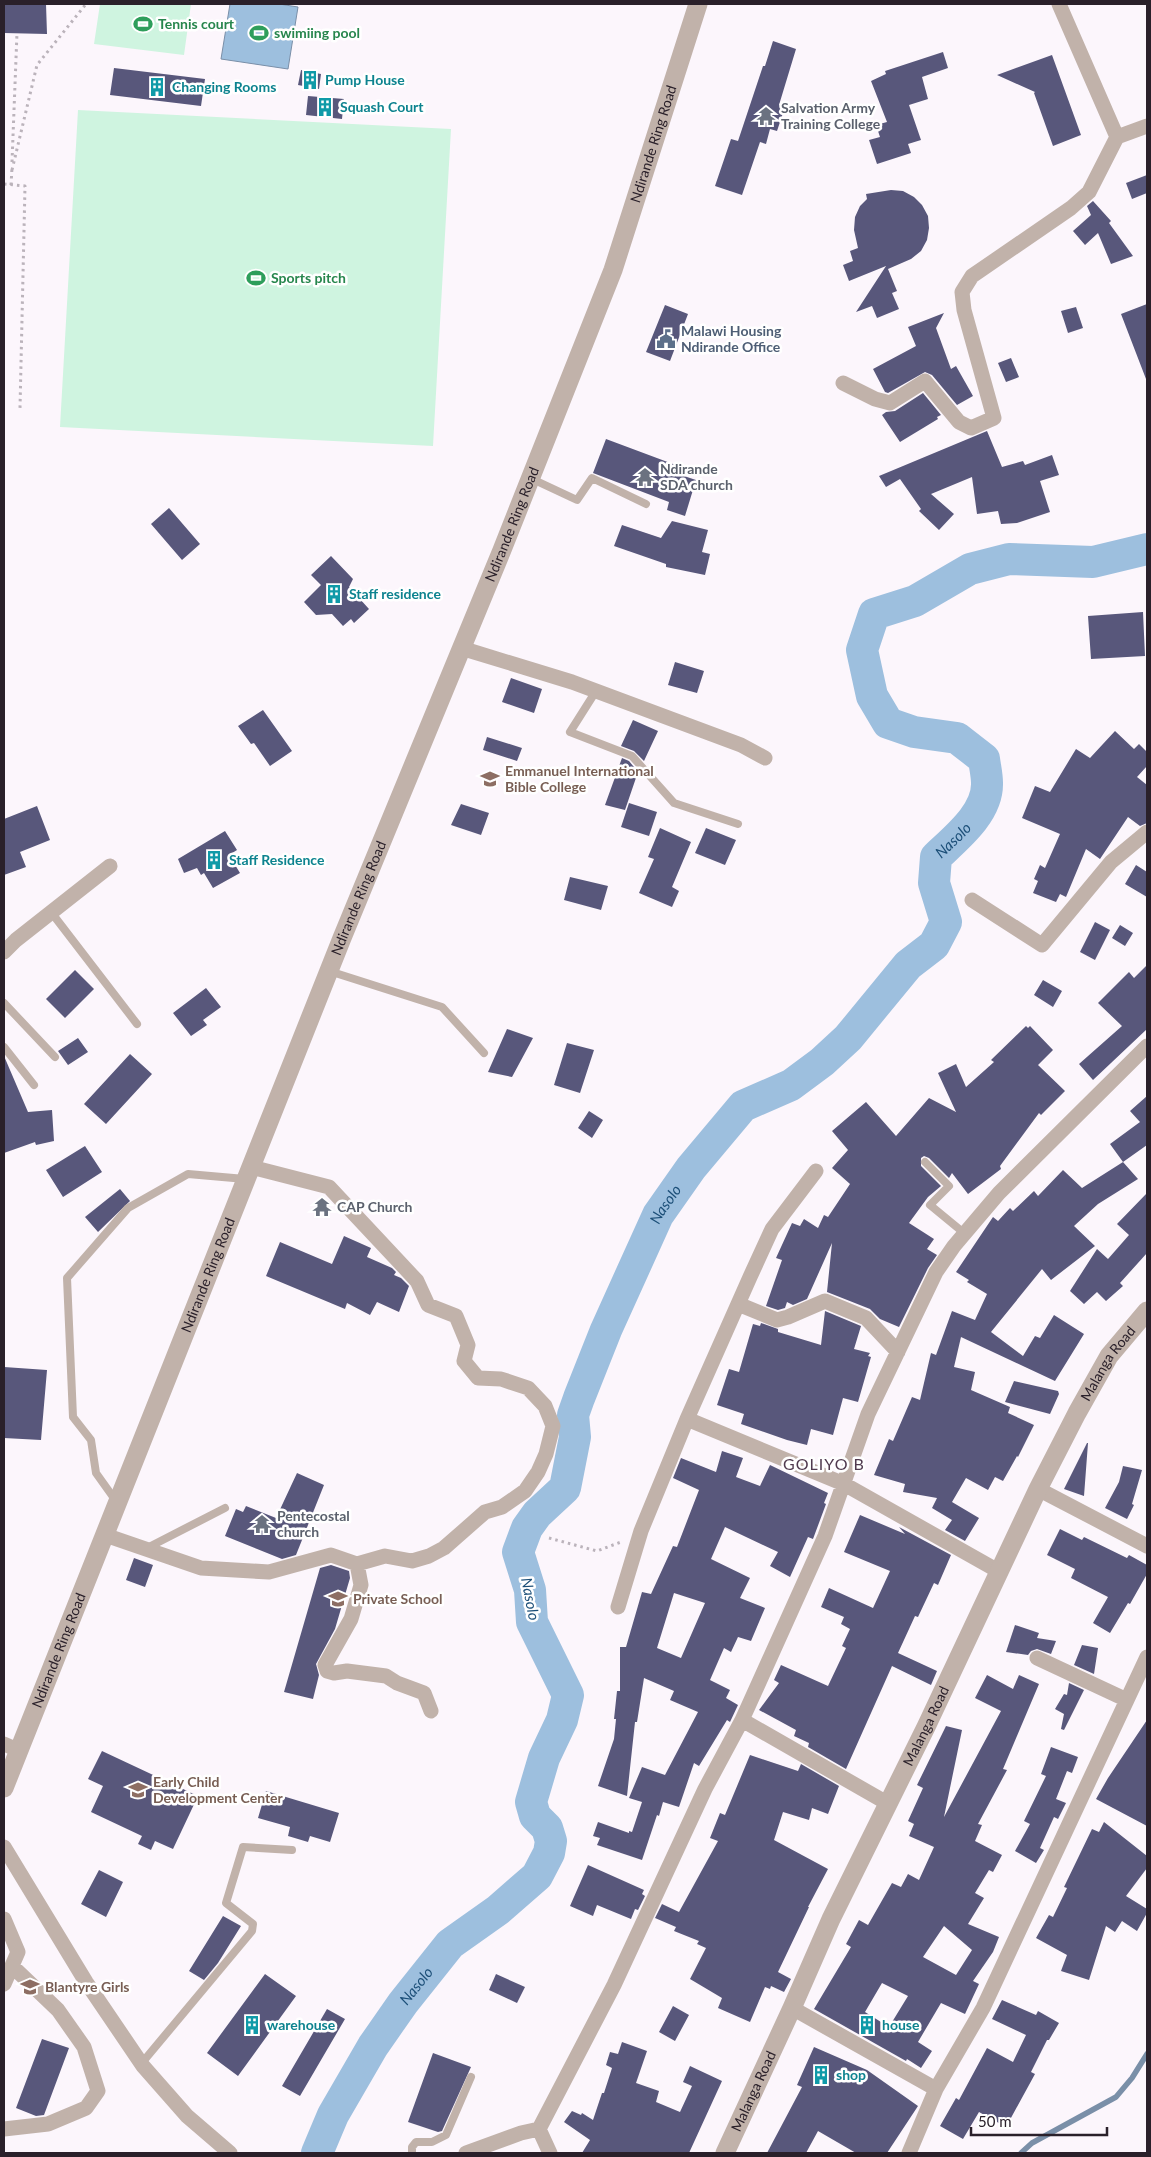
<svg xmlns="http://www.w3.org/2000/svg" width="1151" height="2157" font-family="Lato,sans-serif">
	<rect width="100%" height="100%" fill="#fcf6fc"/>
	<!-- green -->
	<path fill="#cff4e0" d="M100,4h91l-7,51 -90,-11z
		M78,110l373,19 -18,317 -373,-19z"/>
	<!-- water -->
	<path fill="#9dbfde" stroke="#7a8fa8" d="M230,4h49l19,3 -10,62 -67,-10z"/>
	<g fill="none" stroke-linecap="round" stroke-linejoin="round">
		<!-- stream -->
		<path stroke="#7a8fa8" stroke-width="5.5" d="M1021,2153l11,-10 84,-46 16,-19 15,-24"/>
		<!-- river -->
		<path stroke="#9dbfde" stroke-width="32" id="s1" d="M317,2153l16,-38 40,-69 30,-43 47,-59 48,-34 39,-34 12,-23 2,-12 -4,-13 -12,-12 -4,-14 13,-44 18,-38 6,-25 -36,-73 -2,-32 -12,-38 9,-24 10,-14 28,-26 10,-51 -2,-22 6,-17 27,-68 52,-115 33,-47 52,-62 48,-21 31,-23 26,-24 60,-73 26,-20 12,-23 -12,-39 2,-26c20,-19 52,-44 51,-74 0,-8 -2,-16 -3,-24l-27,-21 -43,-6 -26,-9 -16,-27 -10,-46 12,-36 41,-13 55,-32 39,-10 84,3 54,-13"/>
	</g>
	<!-- building -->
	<path fill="#58577b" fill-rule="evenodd" d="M4,4h42l1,30 -43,-1z
		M773,41l23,8 -17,56 6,2 -8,24 -7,-2 -4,15 -6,-2 -18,53 -27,-9 16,-47 7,2 25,-75h2z
		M943,52l5,16 -26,9 6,22 -19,6 12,35 -13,4 3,9 -34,11 -8,-24 11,-3 -4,-12 11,-3 -16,-41 15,-7 -1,-3z
		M1052,55l29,80 -28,11 -19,-53 1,-1 -38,-17z
		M114,68l91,11 -4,27 -91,-11z
		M301,70l20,4 -2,15 -21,-4z
		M308,96l36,3 -2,20 -36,-4z
		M1147,175v18l-15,6 -6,-16z
		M891,190l12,1 11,6 8,8 6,11 1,12 -2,12 -6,11 -10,8 -23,10 9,22 -5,2 7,16 -22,9 -5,-12 -16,6 30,-46 -37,15 -6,-16 10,-4 -3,-10 8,-3 -4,-18 1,-13 5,-11 7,-7 -1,-5z
		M1093,201l18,20 -2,2 24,33 -22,8 -13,-31 -13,12 -12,-14 18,-16 -4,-9z
		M1147,304v75h-1l-25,-65z
		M665,305l23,9 -18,47 -24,-9z
		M1076,307l7,21 -15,5 -7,-22z
		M944,313l-8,15 15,41 5,-3 17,30 -16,9 -25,-30 -7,-3 -37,21 -3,-1 -12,-23 43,-23 -8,-19z
		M1011,358l8,19 -13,5 -8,-19z
		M923,393l18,22 -4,2 1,2 -38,23 -18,-27 4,-3 9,-1z
		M987,431l15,36 21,-6 2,4 27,-10 7,20 -19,6 10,31 -33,11 -16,1 -3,-13 -21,3 -5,-37 -41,17 23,20 -15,16 -20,-19 2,-2 -21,-30 -14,8 -7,-11z
		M606,439l75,28 -3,7 18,6 -11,36 -18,-6 2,-8 -76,-29z
		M169,508l31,36 -18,16 -31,-36z
		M672,521l36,9 -6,22 8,2 -5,21 -39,-8v-3l-52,-18 8,-21 39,13z
		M331,556l22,23 -4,8 20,22 -15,14 -3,-4 -8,7 -11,-12 -16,1 -12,-13 17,-17 -10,-10z
		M1143,612l2,44 -54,3 -3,-43z
		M675,662l29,9 -7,22 -29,-8z
		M511,678l31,11 -8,24 -32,-11z
		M263,710l29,41 -22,15 -16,-23 -3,1 -13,-18z
		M633,720l25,11 -14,30 -10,-10 -13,-5z
		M1115,731l19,18 5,-5 8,8v14l-10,11 10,8v38l-7,3 -12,-9 -28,42 -14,-10 -20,48 -6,-3 -4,8 -23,-9 5,-12 -4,-2 6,-14 5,3 15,-34 -38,-16 13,-32 15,6 26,-43 14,9z
		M487,737l35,11 -5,13 -34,-11z
		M622,758l7,3 9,11 -13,38 -20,-5z
		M629,803l28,9 -8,24 -28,-9z
		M461,804l28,9 -8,22 -30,-10z
		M37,806l13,34 -30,12 6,15 -22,8v-56z
		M660,828l31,14 -19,45 7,4 -7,16 -33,-14 15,-34 -6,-2z
		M706,828l30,12 -11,25 -30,-12z
		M225,831l12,19 -8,5 11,18 -27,15 -9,-15 -3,2 -4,-7 -13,5 -6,-14z
		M1136,865l11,7v25l-22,-13z
		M570,877l38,9 -7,24 -37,-10z
		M1095,922l15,8 -15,30 -15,-8z
		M1120,925l13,8 -8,13 -13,-8z
		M1147,965v64l-54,51 -14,-16 43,-38 -24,-23 31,-31 5,6z
		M75,970l19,19 -29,29 -19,-19z
		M1043,980l19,11 -9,16 -19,-12z
		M206,988l15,19 -18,13 4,5 -16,11 -18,-23z
		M1026,1026l2,2 2,-2 23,24 -15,15 27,26 -24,24 -2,-2 -39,53 1,3 -33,25 -16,-21 -3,5 -20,-20 -5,-2 -3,2v8l20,20 -13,11 -19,26 25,16 -7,10 10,6 -9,13 -29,59 -19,-8 -10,-10 -43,-17 5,-49 -25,56 -14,6 -6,-3 -2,6 -7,2 -12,-4 16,-46 -6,-2 16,-35 8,3 4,-7 14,9 6,-13 4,2 22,-33 -18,-16 16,-18 -16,-19 34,-29 30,34 33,-38 27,14 -18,-39 18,-9 10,23 28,-25 -3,-2z
		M507,1029l26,9 -21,39 -24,-5z
		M78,1038l10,14 -20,13 -10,-14z
		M567,1043l27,7 -14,43 -26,-8z
		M130,1054l22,20 -46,50 -22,-20z
		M4,1056l24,56 24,-2 2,31 -18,4 -1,-3 -31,11z
		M1147,1096v49l-24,17 -13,-18 30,-22 -10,-11z
		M589,1111l14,9 -11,18 -14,-10z
		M85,1146l17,26 -39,25 -17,-27z
		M1123,1162l15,17 -40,25 -24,22 21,20 -44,34 -9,-11 -51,63 32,24 12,-20 5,2 14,-23 30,19 -29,47 -94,-44 -7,30 21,5 -4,18 39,17 -2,6 26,12 -16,32 -1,-1 -14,25 -8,-4 -7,13 -22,-12 -14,24 27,16 -14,23 -20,-11 7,-10 -20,-12 5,-10 -34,-6 2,-8 -31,-9 15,-36 4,2 19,-44 8,3 11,-47 5,2 16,-44 23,9 12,-26 -20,-12 2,-2 -13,-8 37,-55 5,4 12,-13 3,3 21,-20 4,5 25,-26 19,18z
		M120,1189l10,12 -32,31 -13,-15z
		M1147,1193v60l-27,30 3,3 -17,15 -9,-9 -13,12 -14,-13 27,-42 11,10 21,-24 -12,-11z
		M344,1236l27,12 -4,9 25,11 4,4 -2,3 7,3 8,8 -10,26 -22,-10 -7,13 -23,-12 -2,6 -79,-33 14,-34 52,22z
		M825,1311l36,15 -7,23 16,4 -2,3 3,1 -13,45 -15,-4 -10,37 -22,-6 -4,16 -20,-5 -46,-16 3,-10 -27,-9 12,-36 10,3 14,-48 7,2 1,-3 17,6v3l43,13z
		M4,1367l43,3 -6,70 -37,-2z
		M1014,1381l44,10 1,3 -9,20 -45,-12z
		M1087,1443h1l-4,53 -20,-7z
		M722,1451l21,7 -7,19 24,9 10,-21 58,28 -4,10 2,1 -13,35 -5,-2 -18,40 -20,-11 8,-14 -53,-25 -14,32 39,19 -10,20 25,10 -14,33 -13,-4 -7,15 -7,-4 -14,32 20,10 -4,8 12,7 -8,17 -3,-2 -28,46 -5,-3 -15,44 -16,-5 -4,14 -2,-1 -15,45 -45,-15 3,-7 -7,-2 5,-14 31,11v-2l3,1 10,-30 -13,-4 13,-31 23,8 33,-63 -28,-12 4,-9 -30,-13 -7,44h-2l-8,74 -29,-10 16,-47 2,-20h-2l3,-28h3v-44h6l16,-55 9,2 22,-48 4,1 22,-57 -26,-12 8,-20 35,14zM674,1593l31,10 -24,55 -24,-10z
		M1123,1466l19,4 -10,34 2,1 -7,14 -22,-11 14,-26z
		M297,1473l27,12 -28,70 -14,4 -57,-23 11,-27 7,3 3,-6 30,12z
		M860,1515l45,19 -6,-7 52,28 -13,30 -4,-2 -16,34 -3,-1 -17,37 39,18 -6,14 -39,-19 -46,103 -38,-22 1,-4 -15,-7 2,-6 -37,-20 20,-27 -5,-3 7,-15 47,21 18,-38 -4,-2 8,-17 -9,-5 3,-7 -23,-10 8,-19 44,20 17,-37 -46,-19z
		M1060,1529l22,11 2,-3 43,21 2,-3 18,10v9l-17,30 -2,-1 -18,30 -17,-10 15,-26 -37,-19 4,-9 -28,-14z
		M134,1558l19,7 -8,22 -19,-7z
		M331,1565l18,6 1,7 -15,51 -19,35 3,11 -6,24 -29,-7 36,-124z
		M1015,1625l24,8 -2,5 19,3 -5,13 -14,-5 -6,2 -3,4 -22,-3z
		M1082,1645l16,3 -4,26 -20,-9z
		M987,1675l26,14 6,-14 20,9 -36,85 4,1 -29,54 4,1 -7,16 27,14 -9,17 -4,-2 -14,23 9,5 -16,26 31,13 -6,15 -20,29 6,3 -14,30 -24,-11 -23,39 14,9 -11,17 -14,-9 -1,2 -92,-52 37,-62 -5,-3 13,-24 9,5 24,-42 9,4 7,-13 11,6 15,-33 -25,-11 5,-12 -6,-3 15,-33 -6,-3 29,-59 16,4 -18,87 57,-106 -26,-13zM944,1926l28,24 -16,25 -33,-18zM882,1983l26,13 -19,31 -24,-15z
		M1069,1683l15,7 -20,40 -3,-1 3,-15 -9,-5 9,-15 3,1z
		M1147,1720v106l-51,-27 12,-21z
		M1051,1747l27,10 -6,16 -5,-2 -11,28 10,4 -8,16 -4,-2 -14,31 4,2 -8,13 -21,-12 15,-27 -6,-3 22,-45 -5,-2z
		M102,1751l96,45 -25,53 -18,-8 -4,9 -13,-6 4,-8 -51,-24 12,-26 -15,-7z
		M750,1755l48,16 3,-7 38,22 -11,28 -16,-6 -3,12 -26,-8 -9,28 54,29 -20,38h1l-31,65 13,7 -7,13 -13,-6 -1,3 -5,-2 -15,35 -32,-14 4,-10 -32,-19 16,-31 -9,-4 2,-3 -25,-10 2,-4 -21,-9 7,-14 17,8 39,-71 -8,-3 10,-25 5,2z
		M266,1791l73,22 -9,29 -20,-6 -2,6 -20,-6 2,-9 -32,-9z
		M1104,1822l43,34v12l-21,28 21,13v4l-10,18 -15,-10 -7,11 -9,-6 -17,54 -28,-9 6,-16 -31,-17 13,-23 4,2 14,-29 -3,-1 28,-58 7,3z
		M588,1865l56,25 -2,4 3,2 -7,14 -3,-1 -4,10 -34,-14 -4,11 -23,-10z
		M99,1870l24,12 -17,35 -25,-13z
		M223,1916l18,10 -23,37 -14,17 -15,-9z
		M265,1974l31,22 -58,80 -31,-23z
		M496,1974l29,13 -8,16 -28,-13z
		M1002,2000l34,15 2,-4 21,12 -10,17h-2l-16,32 4,2 -29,53 -27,-15 -16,27 -23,-13 16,-28 3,2 28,-52 26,14 13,-27 -34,-16z
		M673,2006l16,9 -14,26 -16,-9z
		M327,2009l18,10 -45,77 -18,-10z
		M42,2039l27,9 -25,67 -8,1 -20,-8z
		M622,2042l25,9 -11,32 23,8 -3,11 24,10 12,-26 -9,-4 7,-16 32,15 -33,72h-107l8,-13 -26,-18 8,-11 9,4 1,-2 11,7 9,-27h2l8,-25 -6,-3 4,-13 8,2z
		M814,2047l53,23 51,36 -31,47h-31l-38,-22 -12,22h-39l35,-66 -5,-2z
		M433,2053l38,14 -29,64 -4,1 -30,-10z"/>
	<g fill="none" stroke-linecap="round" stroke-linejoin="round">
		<!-- path -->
		<path stroke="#bbb3bb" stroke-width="3" stroke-dasharray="2.5 4" stroke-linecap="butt" d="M12,162l5,-129
			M12,170l25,-105 49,-61
			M4,184l21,2 -5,222
			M11,185l1,-17
			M549,1538l48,13 24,-9"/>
		<!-- service -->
		<path stroke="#c1b2aa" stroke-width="8" d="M530,478l47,22 15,-22 54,26
			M596,691l-26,41 62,24 42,47 64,21
			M51,912l86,112
			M329,971l113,36 42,46
			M4,1003l51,54
			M4,1047l30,38
			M925,1162l24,24 -19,19 34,28
			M116,1501l-20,-28 -5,-33 -18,-23 -6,-139 61,-70 60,-34 57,5
			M147,1548l78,-40
			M141,2064l111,-133 1,-7 -27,-21 17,-56 49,3
			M412,2153v-6l4,-5h16l14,-7 25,-58"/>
		<!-- minor -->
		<path stroke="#c1b2aa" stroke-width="15" d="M1059,4l58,133
			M843,383l32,16 15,4 35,-22 34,41 12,6 23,-10 -30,-108 -2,-18 10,-16 99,-68 18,-16 28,-55 30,-11
			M461,648l111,34 169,63 24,13
			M972,900l70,45 69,-83 36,-30
			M4,952l12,-12 94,-74
			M738,1304l39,16 11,-3 37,-16 41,17 32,34
			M687,1419l157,65 156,88
			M1038,1489l109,57
			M105,1535l96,33 68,4 62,-17 26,9 28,-8 27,5 17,-5 15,-8 41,-36 17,-5 23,-16 13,-19 8,-18 7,-28 -8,-20 -17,-18 -27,-9 -23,-1 -14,-17 4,-16 -12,-29 -28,-11 -11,-24 -88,-94 -78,-20
			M357,1564l4,21 -10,34 -26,46 2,6 7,2 13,-2 39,5 11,7 27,10 7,18
			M618,1607l23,-76 46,-112 63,-142 22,-48 44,-58
			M1037,1658l90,42
			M742,1720l145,83
			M4,1744l16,7
			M4,1847l82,135 57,84 44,50 43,37
			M4,1919l14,33 -14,32
			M792,2008l144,81
			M4,2129l44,-5 38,-16 12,-17 -14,-44 -26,-37 -46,-44
			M466,2153l55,-20 18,-4
			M550,2153l-11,-24 75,-144 91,-196 37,-69 83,-184 43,-122 68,-142 18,-26 45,-53 148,-147
			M909,2153l27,-64 47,-81 164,-351"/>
		<!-- tertiary -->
		<g stroke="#c1b2aa" stroke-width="19">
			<path id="s2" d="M4,1788l338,-850 160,-388 111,-280 85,-266"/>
			<path id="s3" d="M725,2153l67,-145 39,-89 95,-192 112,-238 39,-76 32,-57 38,-45"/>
		</g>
	</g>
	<!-- icons -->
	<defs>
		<g id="stadium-bare" transform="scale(1.5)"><path d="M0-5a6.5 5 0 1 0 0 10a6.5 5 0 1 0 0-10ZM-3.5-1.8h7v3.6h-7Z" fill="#2e9e5b" stroke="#fff" stroke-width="2.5" paint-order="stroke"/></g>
		<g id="building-bare" transform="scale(1.5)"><path d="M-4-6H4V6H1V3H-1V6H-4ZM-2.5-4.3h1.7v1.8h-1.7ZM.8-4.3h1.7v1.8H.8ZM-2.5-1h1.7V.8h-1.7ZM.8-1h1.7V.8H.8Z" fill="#0f9aa8" stroke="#fff" stroke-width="2.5" paint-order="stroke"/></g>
		<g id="temple-bare" transform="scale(1.5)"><path d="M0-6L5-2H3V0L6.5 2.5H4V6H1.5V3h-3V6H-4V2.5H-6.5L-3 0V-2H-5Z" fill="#6b7280" stroke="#fff" stroke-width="2.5" paint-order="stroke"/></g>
		<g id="civic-bare" transform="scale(1.5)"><path d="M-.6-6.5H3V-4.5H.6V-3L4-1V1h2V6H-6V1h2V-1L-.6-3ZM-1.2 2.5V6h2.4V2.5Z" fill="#5c6f8a" stroke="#fff" stroke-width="2.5" paint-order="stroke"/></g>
		<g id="school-bare" transform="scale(1.5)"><path d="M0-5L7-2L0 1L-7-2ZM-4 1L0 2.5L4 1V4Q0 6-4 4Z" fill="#8d6e63" stroke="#fff" stroke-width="2.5" paint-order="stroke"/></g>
	</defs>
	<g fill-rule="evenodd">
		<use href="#stadium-bare" x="143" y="24"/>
		<use href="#stadium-bare" x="259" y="33"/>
		<use href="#building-bare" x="310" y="80"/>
		<use href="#building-bare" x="157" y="87"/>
		<use href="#building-bare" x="325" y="107"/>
		<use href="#temple-bare" x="766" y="116"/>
		<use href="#stadium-bare" x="256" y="278"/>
		<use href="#civic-bare" x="666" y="339"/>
		<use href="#temple-bare" x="645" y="477"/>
		<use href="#building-bare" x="334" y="594"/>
		<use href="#school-bare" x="490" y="779"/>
		<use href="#building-bare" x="214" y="860"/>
		<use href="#temple-bare" x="322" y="1207"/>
		<use href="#temple-bare" x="262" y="1524"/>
		<use href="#school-bare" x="338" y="1599"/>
		<use href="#school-bare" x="138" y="1790"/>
		<use href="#school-bare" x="30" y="1987"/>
		<use href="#building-bare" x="252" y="2025"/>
		<use href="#building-bare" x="867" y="2025"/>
		<use href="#building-bare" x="821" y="2075"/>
	</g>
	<g text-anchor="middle" stroke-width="5" stroke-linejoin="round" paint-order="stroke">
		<!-- leisure labels -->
		<g font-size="14" font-weight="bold" fill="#27864d" stroke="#fff" text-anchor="start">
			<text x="158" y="29">Tennis court</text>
			<text x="274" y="38">swimiing pool</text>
			<text x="271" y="283">Sports pitch</text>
		</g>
		<!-- culture labels -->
		<g font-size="14" font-weight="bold" fill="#0d838f" stroke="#fff" text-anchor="start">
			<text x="325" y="85">Pump House</text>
			<text x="172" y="92">Changing Rooms</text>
			<text x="340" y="112">Squash Court</text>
			<text x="349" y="599">Staff residence</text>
			<text x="229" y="865">Staff Residence</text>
			<text x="267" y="2030">warehouse</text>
			<text x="882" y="2030">house</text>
			<text x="836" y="2080">shop</text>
		</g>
		<!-- worship labels -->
		<g font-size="14" font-weight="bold" fill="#5b616d" stroke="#fff" text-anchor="start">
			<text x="781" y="113">Salvation Army<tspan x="781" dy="16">Training College</tspan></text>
			<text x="660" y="474">Ndirande<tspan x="660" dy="16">SDA church</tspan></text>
			<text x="337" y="1212">CAP Church</text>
			<text x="277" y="1521">Pentecostal<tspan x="277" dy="16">church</tspan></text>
		</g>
		<!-- street labels -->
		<g font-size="14" fill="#2a202a" stroke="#fff">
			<text dy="5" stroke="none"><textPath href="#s2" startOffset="1768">Ndirande Ring Road</textPath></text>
			<text dy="5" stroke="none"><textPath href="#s2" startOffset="1362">Ndirande Ring Road</textPath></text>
			<text dy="5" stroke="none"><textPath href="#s2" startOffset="958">Ndirande Ring Road</textPath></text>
			<text dy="5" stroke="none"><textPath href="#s2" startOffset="552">Ndirande Ring Road</textPath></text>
			<text dy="5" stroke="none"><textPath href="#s3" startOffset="878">Malanga Road</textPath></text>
			<text dy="5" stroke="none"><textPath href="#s2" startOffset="148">Ndirande Ring Road</textPath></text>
			<text dy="5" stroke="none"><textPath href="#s3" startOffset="472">Malanga Road</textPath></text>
			<text dy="5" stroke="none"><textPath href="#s3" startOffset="68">Malanga Road</textPath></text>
		</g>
		<!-- service labels -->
		<g font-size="14" font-weight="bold" fill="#4e5e75" stroke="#fff" text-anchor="start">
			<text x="681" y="336">Malawi Housing<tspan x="681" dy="16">Ndirande Office</tspan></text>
		</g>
		<!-- education labels -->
		<g font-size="14" font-weight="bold" fill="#785e54" stroke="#fff" text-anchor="start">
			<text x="505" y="776">Emmanuel International<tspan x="505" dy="16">Bible College</tspan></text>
			<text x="353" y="1604">Private School</text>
			<text x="153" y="1787">Early Child<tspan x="153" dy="16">Development Center</tspan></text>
			<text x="45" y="1992">Blantyre Girls</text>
		</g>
		<!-- water labels -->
		<g font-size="15" font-style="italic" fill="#1c4f78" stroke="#fff">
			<text dy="5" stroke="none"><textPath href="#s1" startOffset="1591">Nasolo</textPath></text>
			<text dy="5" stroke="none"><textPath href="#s1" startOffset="1095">Nasolo</textPath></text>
			<text transform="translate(530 1599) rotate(79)" y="5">Nasolo</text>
			<text dy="5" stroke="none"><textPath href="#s1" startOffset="195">Nasolo</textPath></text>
		</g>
		<!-- quarter labels -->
		<g font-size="16" letter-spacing="1" fill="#503a4f" stroke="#fff">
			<text x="824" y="1470">GOLIYO B</text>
		</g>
	</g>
	<!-- border -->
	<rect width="1151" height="2157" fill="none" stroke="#2a202a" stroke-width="10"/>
	<!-- scale -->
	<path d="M971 2127v8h136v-8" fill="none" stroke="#2a202a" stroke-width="2.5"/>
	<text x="978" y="2127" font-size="15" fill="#2a202a" stroke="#ffffff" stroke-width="4" paint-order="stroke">50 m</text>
</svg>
